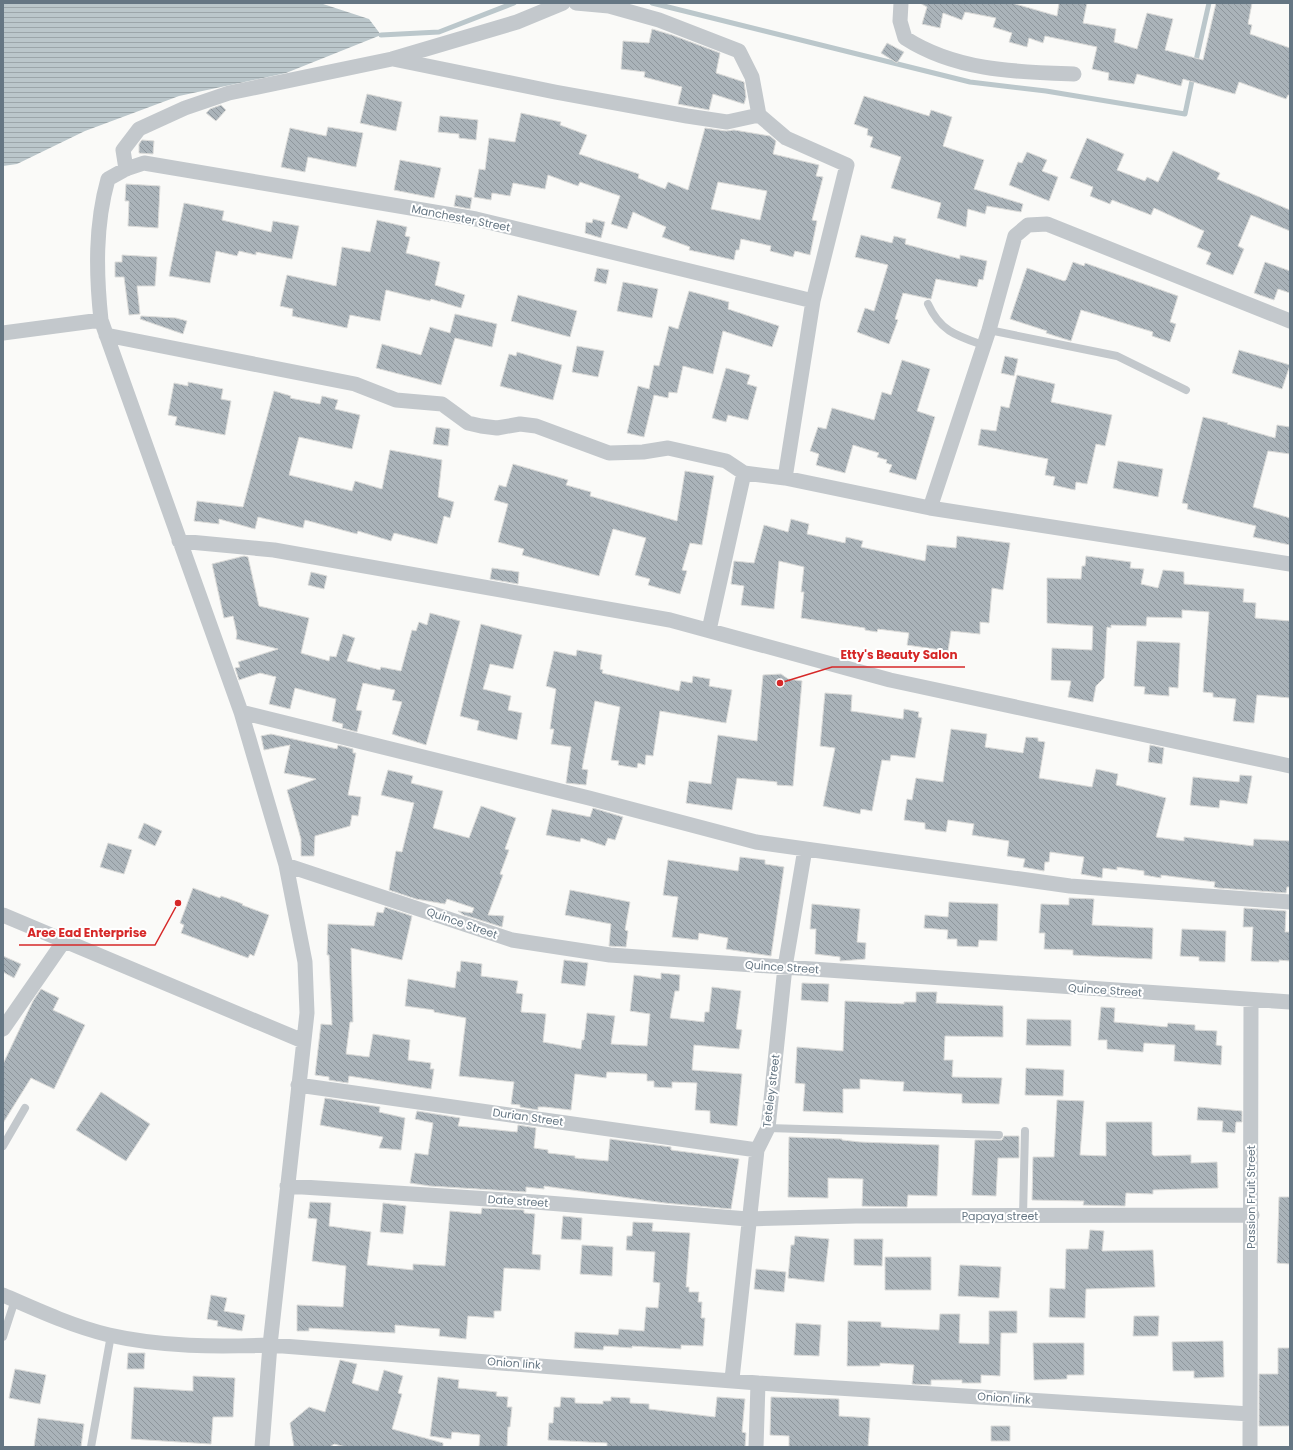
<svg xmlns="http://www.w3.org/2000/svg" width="1293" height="1450" font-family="Poppins,sans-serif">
	<defs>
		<pattern id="water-rules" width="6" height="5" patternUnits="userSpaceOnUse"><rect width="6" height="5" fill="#bbc7cb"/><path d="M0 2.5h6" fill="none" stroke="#9ca6aa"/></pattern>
		<pattern id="building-back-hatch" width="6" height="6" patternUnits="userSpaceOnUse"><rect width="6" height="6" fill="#aab3b9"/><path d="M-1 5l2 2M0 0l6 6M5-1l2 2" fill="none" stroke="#8e969c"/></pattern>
	</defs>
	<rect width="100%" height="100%" fill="#fafaf8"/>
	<!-- water -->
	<path fill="url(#water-rules)" d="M3,3h317l49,16 12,16 -95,38 -107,23 -94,35 -68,33 -14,2z"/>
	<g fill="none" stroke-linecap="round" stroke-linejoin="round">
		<!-- stream -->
		<path stroke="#bbc7cb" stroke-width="5" d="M652,3l318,79 76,9 139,23 8,-38
			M381,35l58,-3 75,-29
			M1195,65l14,-62"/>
	</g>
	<!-- building -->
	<path fill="url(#building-back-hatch)" stroke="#dcdcda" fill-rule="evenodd" d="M920,3h92l45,13 2,-13h28l-4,20 33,6 -2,13 23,7 10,-36 26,6 -8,31 38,10 13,-57h36l-4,21 4,1 -2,9 40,14v47h-2l-2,4 -47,-17 -4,12 -52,-15 -2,7 -44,-12 -3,10 -26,-4 1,-7 -17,-4 5,-22 -52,-11 -2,7 -14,-5 -2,9 -18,-5 3,-9 -19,-6 3,-9 -31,-6 -3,8 -19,-7 -3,15 -18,-4 5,-17z
		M652,29l20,6 48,18 -4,20 28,9 2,15 -2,7 -31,-10 -4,16 -31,-6 4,-17 -38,-10 1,-5 -24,-3 2,-28 26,2z
		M887,43l17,9 -7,11 -16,-10z
		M367,94l35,8 -6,29 -36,-8z
		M864,96l65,20 2,-6 21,7 -9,29 41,14 -10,29 49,15 -2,8 -34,-6 -2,8 -17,-5 -2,18 -29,-9 4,-15 -50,-15 10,-31 -31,-10 3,-10 -6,-2 1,-6 -14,-5z
		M221,105l5,5 -10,11 -10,-8 4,-4z
		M521,113l40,9 -1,3 27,10 -8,19 60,20 -1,4 27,11 3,-7 20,8 17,-62 21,3 8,-1 36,6 6,5 -3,13 46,11 -3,11 7,1 -11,43 5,1 -7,34 -15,-4 -2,6 -23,-6 1,-5 -30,-7 -2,11h-3l-2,10 -45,-10 1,-3 -28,-10 4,-10 -33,-15 -6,17 -16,-5 9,-28 -40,-14 -2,4 -30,-11 -3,14 -32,-6 -3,13 -18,-3 -1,7 -17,-3 5,-28 6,1 4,-32 26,4zM718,182l49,9 -7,29 -49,-11z
		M440,116l38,4 -2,20 -17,-2v-4l-21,-2z
		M328,127l35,6 -7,34 -48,-10 -3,15 -24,-5 9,-39 36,8z
		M1087,138l37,16 -7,16 28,11 2,-4 11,5 15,-31 47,22 -3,6 73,31v21l-39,-16 -13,31 6,3 -11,26 -27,-11 5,-11 -14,-6 7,-16 -50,-23 -3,7 -39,-15 -2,4 -20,-8 3,-9 -23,-9z
		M142,140l12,1 -1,13 -14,-1v-9z
		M1027,152l20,8 -5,11 16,6 -9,24 -40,-16 9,-23 4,1z
		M400,160l41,8 -7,30 -40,-8z
		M126,184l34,2 -2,42 -30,-2 1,-25h-4z
		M456,195l16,3 -2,11 -16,-3z
		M184,203l40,8 -2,9 49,12 2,-11 26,5 -7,33 -36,-7v3l-17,-4 -2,5 -21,-5 -6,32 -41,-7z
		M593,219l12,3 -4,16 -16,-5 1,-11 6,1z
		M377,220l30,7 -2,9 5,1 -4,16 34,9 -5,23 30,10 -4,13 -30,-9 -1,2 -44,-11 -6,31 -30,-6 -3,13 -55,-12 1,-7 -13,-3 7,-31 49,11 6,-39 28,5z
		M861,235l31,8 2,-7 12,3 -1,5 55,15v-4l27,6 -4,19 -4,-1 -2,8 -41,-8 -5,20 -28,-6 -8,26 3,1 -9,24 -32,-12 8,-24 9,3 14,-46 -33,-8z
		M122,255l35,2 -2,29h-18l3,28 -11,1 -5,-38h-9v-15h7z
		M1073,262l11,4 1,-3 93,33 -8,26 6,2 -6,18 -18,-6 1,-4 -72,-22 -10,31 -25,-8 1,-2 -37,-12 17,-51 37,13 2,-1z
		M1265,262l25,9v22l-12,-4 -4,11 -20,-7z
		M597,268l12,2 -3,14 -12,-3z
		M623,282l35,7 -6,29 -35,-7z
		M689,291l40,11 -1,7 51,17 -7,21 -49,-16 -10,43 -30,-8 -6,27 -8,-1 -1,6 -14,-3 -10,42 -17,-4 11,-47 11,3 5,-24 5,1 10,-40 9,3z
		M518,295l59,16 -7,26 -59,-16z
		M455,314l42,10 -5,23 -37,-9 -14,47 -65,-17 6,-24 39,11 9,-28 20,6z
		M141,316l35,2 11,3 -4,13 -43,-15z
		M577,346l27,5 -6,26 -26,-5z
		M1239,350l51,15 -8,24 -50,-16z
		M517,352l45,13 -9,35 -53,-14 9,-32 7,2z
		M1005,356l13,3 -4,17 -13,-3z
		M902,360l28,9 -13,42 18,6 -19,63 -27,-8 3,-7 -6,-2 1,-3 -10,-3 2,-4 -26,-8 -8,28 -29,-8 3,-11 -9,-3 8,-24 8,2 6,-21 42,12 8,-28 9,3z
		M726,368l24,7 -3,9 10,3 -9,33 -20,-5 -2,7 -14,-4z
		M1017,375l38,9 -4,18 61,13 -7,31 -9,-2 -9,40 -11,-2 -1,8 -22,-5 2,-8 -10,-2 3,-16 -70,-14 3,-16 15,2 5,-25 8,2z
		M188,382l35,7 -2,10 10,2 -6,34 -50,-10 2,-8 -9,-2 6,-32 14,3z
		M274,391l17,5 -1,2 30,6 2,-8 16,4 -3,9 25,6 -8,34 -53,-12 -10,38 63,16 3,-10 27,8 8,-39 52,10 -4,37 16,5 -4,16 -6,-2 -7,28 -43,-11 -3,8 -33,-10 -1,3 -52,-14 -2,8 -45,-11 -3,12 -36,-10v5l-25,-3 3,-20 46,6z
		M1203,417l25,6 -1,1 48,14 2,-13 13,2v27l-22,-3 -15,56 37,11v27l-37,-8 3,-11 -69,-17 1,-5 -6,-1z
		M436,427l14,2 -2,17 -15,-2z
		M1118,461l45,8 -5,28 -45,-9z
		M513,464l55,16 -2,5 25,7 -1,4 87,25 8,-50 29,5 -12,69 -12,-2 -8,27 5,1 -7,23 -32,-9 2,-6 -15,-4 11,-37 -33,-9 -14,47 -77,-21 2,-6 -26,-7 10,-38 -14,-4 5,-15 7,2z
		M791,519l18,5 -2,10 38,9 1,-6 17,4 -2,6 64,14 2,-16 29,3 1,-12 53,7 -7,47 -11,-2 -3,35 -9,-1v12l-29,-3 -3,20 -41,-6 2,-12 -31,-4 -1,3 -12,-2v-2l-64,-10 3,-26h-3l3,-25 -25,-6 -5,48 -33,-4 3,-19 -13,-2 3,-23 20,2 10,-38 24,7z
		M244,556l4,1 11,49 50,12 -8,35 28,8 1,-5 6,1 7,-23 12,4 -8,23 33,9 1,-3 20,4 11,-41 4,1 3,-9 8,3 3,-12 30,8 -34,124 -34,-11 10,-32 -10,-2 3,-10 -32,-7 -7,27 6,1 -5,21 -15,-4 1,-4 -11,-3 4,-22 -41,-11 -5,21 -21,-5 7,-27 -16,-4 -21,7 -4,-12 5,-1 -2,-5 40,-13 -42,-10 1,-5 -4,-18 -9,2 -12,-54z
		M1086,556l45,6 -1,6 14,1 -3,15 17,4 5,-18 21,2v12l60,5 -1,13 13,1 -1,15 35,3v77l-33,-3 -3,28 -21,-2 3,-22 -23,-2v-4l-10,-1 6,-80 -27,-2v8l-35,-1 -1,9 -35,-1v3l-4,-1 -3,51 -8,8 -3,16 -25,-5 3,-16 -20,-1 1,-32 40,2 1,-24 -46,-3v-45l34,1 1,-13h3z
		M492,568l27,4 -1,12 -28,-5z
		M311,572l16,4 -3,13 -16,-4z
		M481,624l41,11 -9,34 -23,-5 -7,25 28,7 -3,14 14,3 -5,27 -40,-10 2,-9 -19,-5z
		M1137,641l43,2 -2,45 -9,-1v9l-25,-2 1,-7 -11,-1z
		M577,650l25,5 -2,14 3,1 -1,3 77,18 2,-10 11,2 1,-7 17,3 -1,7 23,4 -6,33 -66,-12 -7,45 -7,-1 -1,10 -7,-2 -1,5 -19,-3 1,-4 -8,-1 9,-53 -25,-6 -13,68 6,1 -2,15 -20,-2 5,-36 -20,-3 3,-15h-4l6,-40 -10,-3 8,-35 22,5z
		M781,674l7,5 14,2 -9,105 -16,-1v-3l-40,-4 -5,32 -46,-7 3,-22 22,3 7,-49 39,6 6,-66z
		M825,693l27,2 -1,16 52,8 1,-10 15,3 -1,5 4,1 -7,40 -24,-3 -1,6 -8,-1 -10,51 -11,-2 -1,5 -37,-8 12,-58 -15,-2z
		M951,729l36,5 -2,13 38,6 3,-16 12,1v3l7,1 -6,36 53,9 4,-18 22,5 -2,11 50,13 -10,39 28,4v-4l69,9 1,-7 36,2v46h-3l-1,6 -68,-5 -4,-1 1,-5 -54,-7v3l-17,-3v-4l-27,-4v3l-14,-2 -1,10 -21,-4 3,-17 -34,-5 -1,10h-4l-1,9 -21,-4 2,-8 -18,-3 2,-15 -37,-6 2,-11 -26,-4 -2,12 -21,-3v-6l-21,-3 3,-21 5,1 4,-22 27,4z
		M271,734l66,15 1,-4 15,4v4h3l-8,42 13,2 -3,19 -6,-1 -2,11 -35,10 -1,20h-13v-17l-14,-49 29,-11 -32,-6 6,-28 -26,5 -3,-14z
		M1150,745l14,3 -2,16 -14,-2z
		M388,770l25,6 -2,7 32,8 -10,37 36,10 12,-32 35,12 -11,31 4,1 -9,24 3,1 -15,40 16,1 -2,11 -38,-12 -6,-4 14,2 2,-5 -27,-9 -2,5 -29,-5 -27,-9 7,-39 6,1 12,-49 -33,-8z
		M1240,775l12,1 -5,28 -27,-4 -1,8 -29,-3 3,-28 46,5z
		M593,808l30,9 -8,23 -7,-2 -3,8 -24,-8 -1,4 -34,-7 6,-26 38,8z
		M144,823l18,8 -7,15 -17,-8z
		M108,843l24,7 -8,24 -24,-7z
		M740,857l25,3v4l19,3 -13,89 -45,-7 2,-11 -29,-5 -1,7 -26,-3 6,-40 -15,-2 5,-35 70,11z
		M193,888l27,10 1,-2 22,8 -1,1 27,10 -15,41 -4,-2 -2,4 -67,-25 3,-8 -4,-2z
		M570,890l60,12 -5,28 3,1 -2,16 -17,-1 2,-22 -46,-9z
		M1069,898l25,1 -2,26 61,3 -1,31 -79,-4v-5l-29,-1 1,-16h-6l2,-29 28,1z
		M949,902l49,2 -1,37 -18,-1 -1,7 -21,-1v-7h-10l1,-9 -24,-2 1,-13 23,2z
		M812,904l48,5 -3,33 9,1 -1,16 -25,2v-4l-25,-3 1,-25h-6z
		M385,907l27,9 -10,44 -51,-12 2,74h-3l-4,32 23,3 4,-23 37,6 -2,20 23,3 -1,6h4l-3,20 -82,-13 -1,7 -19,-3v-3l-14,-2 6,-51 11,1 -3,-70h-2l1,-31 46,2 3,-14 6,1z
		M1244,908l42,3 -1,21h5v29l-11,-1v2l-28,-1 2,-34h-10z
		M1182,929l44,2 -1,31 -26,-1v-4l-19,-1z
		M3,956l18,8 -7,14 -11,-6z
		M564,960l24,3 -3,23 -24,-3z
		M461,961l21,3 -1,12 37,5 -2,12 7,1 -2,18 25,2 -3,28 38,7 1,-9h2l3,-27 28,3 -4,28 36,2 3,-32 -20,-3 4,-36 27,4v-6l19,2 -1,16h-4l-5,27 34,4 1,-10h4l3,-25 29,4 -5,38 6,1 -3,19 -45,-4 -2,25 50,4 -5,52 -27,-3v-12l-15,-1 2,-27 -25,-1v6l-18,-1v-6h-7v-7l-40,-2 -1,6 -31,-4 -4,36 -26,-3h-7v3l-18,-3v-2l-9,-1 3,-22 -55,-6 7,-58 -32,-6v-2l-29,-4 3,-27 47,9 2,-17 3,1z
		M802,983l27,1 -1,18 -27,-2z
		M41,989l18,9 -6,12 32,15 -31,64 -23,-11 -28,45v-59l30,-63z
		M916,992h21l-1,11 67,3v31l-58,-1 -1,24h9l-1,17 50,1 -3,26 -37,-1v-9l-59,-3 1,-9 -44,-3v10h-17v24l-40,-2 2,-27 -10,-1 2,-36 46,4 2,-50 59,3v-2h12z
		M1101,1007l14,1 -1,14 53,5 1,-4 27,2v5l22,1 -1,14 6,1 -1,19 -47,-4 1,-16 -31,-2 -1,9 -36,-3v-9h-9z
		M1027,1019l44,1v26l-45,-1z
		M1026,1068l38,2 -1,26 -38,-1z
		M101,1092l49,32 -24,37 -50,-31z
		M325,1098l55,9 -1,5 26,6 -4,32 -22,-2 4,-11 -63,-12z
		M1057,1100l27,1 -4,54 26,1v-34h46v32l2,2 37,-1v8l26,-1 1,26 -65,2v4l-27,-1 -1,13 -42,-1 1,-4 -52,-1 1,-43h21z
		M1198,1107l44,4v11h-6l-1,11 -13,-1 1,-11 -26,-1z
		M417,1111l43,7 -2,8 59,6 1,-7 18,3 -2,20 14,2v3l27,3v2l33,3 2,-22 61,8v3l68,9 -8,50 -66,-6 -121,-17v3l-18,-2v5l-96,-6 -20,-3 5,-30 13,2 5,-32 -18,-4z
		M1004,1136h15v22h-21l-2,38 -24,-1 3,-55h27z
		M789,1137l53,2v1l18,2 79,3 -2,51 -29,-1 -1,12 -45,-1 1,-27 -35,-1v20l-40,-1z
		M1279,1197h11v67l-13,-1z
		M310,1202l21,1 -2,23 42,6 -4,33 46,5v-6l32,2 5,-55 31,3 1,-6 42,2v3l11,1 -3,40 9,1 -1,15 -36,-2 -3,43h-7v7l-26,-2 -2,23 -27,-3 1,-7 -45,-4v8l-86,-5v3h-12v-26l46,2 3,-41 -34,-5 5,-42 -9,-1z
		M383,1203l23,3 -3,28 -23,-2z
		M563,1216l19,2 -1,22 -20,-1z
		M633,1222l20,1 -1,8 38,2 -4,54h3v5h10l-1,10h4l-1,16h4l-2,28 -22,-1v4l-49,-3v2l-28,-2 -1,4 -29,-2 1,-16 43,3 1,-6 25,2 2,-24 12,1 2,-25 -7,-1 2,-30 -29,-2 1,-14h5z
		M1090,1230l14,1 -2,20 51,-1 2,37 -69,2 -1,29 -36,-1 1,-29 15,1 1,-40h22z
		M795,1236l34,3 -5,43 -36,-4 3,-33h3z
		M854,1239h29l-1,27 -28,-1z
		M582,1245l31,2 -1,29 -32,-2z
		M885,1257h46v33h-46z
		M960,1265l41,2 -2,31 -41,-2z
		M756,1269l30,3 -2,20 -30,-3z
		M211,1295l16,3 -3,13 21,4 -3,16 -25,-5 1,-5 -11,-2z
		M989,1311h28v22h-16l-1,43 -19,-1v8h-19v-3h-31v5l-19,-1 2,-19 -34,-2v3h-33l1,-45 33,1v5l58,3 1,-16h20l-1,29 30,1z
		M1134,1316h25l-1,20h-25z
		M796,1323l25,2 -2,31 -25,-1z
		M1223,1341l1,36 -30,1v-7h-21l-1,-29z
		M1033,1343h51v32h-17v4l-33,1z
		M1278,1348h12v78h-31v-52h19z
		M128,1353h17l-1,16h-17z
		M340,1360l17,4 -5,19 26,8 6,-21 19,6 -5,17 4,1 -10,35 51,14v4h-97l-12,-3 -4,3h-36l-4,-24 19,-16 16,5z
		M15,1369l31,6 -6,29 -31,-6z
		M193,1376l42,2 -2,39h-20l-2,27 -80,-5 3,-52 59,4z
		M438,1377l21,3 -1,8 39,4 -1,4 12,1 -1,10h5l-2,20h-2l-1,20h-28l1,-12 -28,-3 -1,7 -21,-3z
		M561,1397l14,1v5l28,1v-3h8v-4l19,1v5l19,1v5l66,8 2,-20 28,2 -3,33 4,1 -1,14h-138v-4l-59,-3 1,-17h4l1,-16h6z
		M771,1397l68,2v17l31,2 -2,29h-79v-11l-19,-1z
		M38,1418l46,6 -3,23h-47z
		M991,1426h19v15h-19z"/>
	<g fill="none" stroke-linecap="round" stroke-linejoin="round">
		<!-- lane -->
		<path stroke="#c3c8cc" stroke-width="8" d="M928,304c12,27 29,32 55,41
			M989,330l128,26 69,34
			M768,1128l231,7
			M3,1146l22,-38
			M1023,1216l2,-85
			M3,1337l12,-37
			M91,1447l20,-112"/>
		<!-- street -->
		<path stroke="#c3c8cc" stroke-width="15" d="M576,3l33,3 50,14 80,31 13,26 7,38 27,23 61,27 -34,136 -28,177
			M901,3l-1,18 5,17c51,33 111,34 169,36
			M393,59l162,33 132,24 40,6 32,-7
			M126,169l-3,-19 16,-21 46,-21 44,-15 163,-34 125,-37 46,-19
			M3,333l98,-13
			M106,335l249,49 41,16 46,4 26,19 13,3 16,2 23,-4 16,2 73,27 34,-1 25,-4 58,13 18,12 41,5 145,30 360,56
			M930,508l59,-178 26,-94 13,-11 19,-1 243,97
			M179,541l95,9 396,70 220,60 400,86
			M709,630l35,-157
			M241,712l348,86 167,44 314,44 220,16
			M286,865l226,75 98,15 680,47
			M3,915l300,126
			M3,1029l61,-88
			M298,1085l459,65
			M287,1186l248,16 213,17 108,-3 396,-1
			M3,1295c34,15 69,31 106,40 53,12 107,12 161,10l488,38 -2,64
			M732,1379l25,-229 11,-22 17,-161 20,-118
			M758,1383l492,31
			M262,1447l8,-102 37,-332 -2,-51 -19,-97 -45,-153 -140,-392c-5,-47 -6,-95 7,-141l18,-10 18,-6 332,56 337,82
			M1250,1447l1,-446"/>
	</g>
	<g text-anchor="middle" stroke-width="4" stroke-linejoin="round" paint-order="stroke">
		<!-- street labels -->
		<g font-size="11" fill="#657683" stroke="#fff">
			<text transform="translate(461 218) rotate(11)" y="4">Manchester Street</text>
			<text transform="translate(462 923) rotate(19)" y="4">Quince Street</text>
			<text transform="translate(782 967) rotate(4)" y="4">Quince Street</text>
			<text transform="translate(1105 990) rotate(4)" y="4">Quince Street</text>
			<text transform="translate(771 1091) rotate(-83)" y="4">Teteley street</text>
			<text transform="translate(528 1117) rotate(8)" y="4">Durian Street</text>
			<text transform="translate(1251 1197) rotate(-90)" y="4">Passion Fruit Street</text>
			<text transform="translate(518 1201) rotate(4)" y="4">Date street</text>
			<text x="1000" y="1220">Papaya street</text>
			<text transform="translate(514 1363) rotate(4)" y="4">Onion link</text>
			<text transform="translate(1004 1398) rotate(4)" y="4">Onion link</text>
		</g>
	</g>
	<!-- callouts -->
	<path fill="none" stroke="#d62828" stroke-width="1.5" d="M780 683L832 667H965M178 903L155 945H19"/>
	<g fill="#d62828" stroke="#fff" stroke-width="1.5">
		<circle cx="780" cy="683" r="4"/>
		<circle cx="178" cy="903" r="4"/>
	</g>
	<g font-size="12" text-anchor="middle" font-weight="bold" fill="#d62828" stroke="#fff" stroke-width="4" stroke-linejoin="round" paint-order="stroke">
		<text x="899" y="659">Etty's Beauty Salon</text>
		<text x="87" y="937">Aree Ead Enterprise</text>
	</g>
	<!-- border -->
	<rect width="1293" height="1450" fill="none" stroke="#657683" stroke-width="8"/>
</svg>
